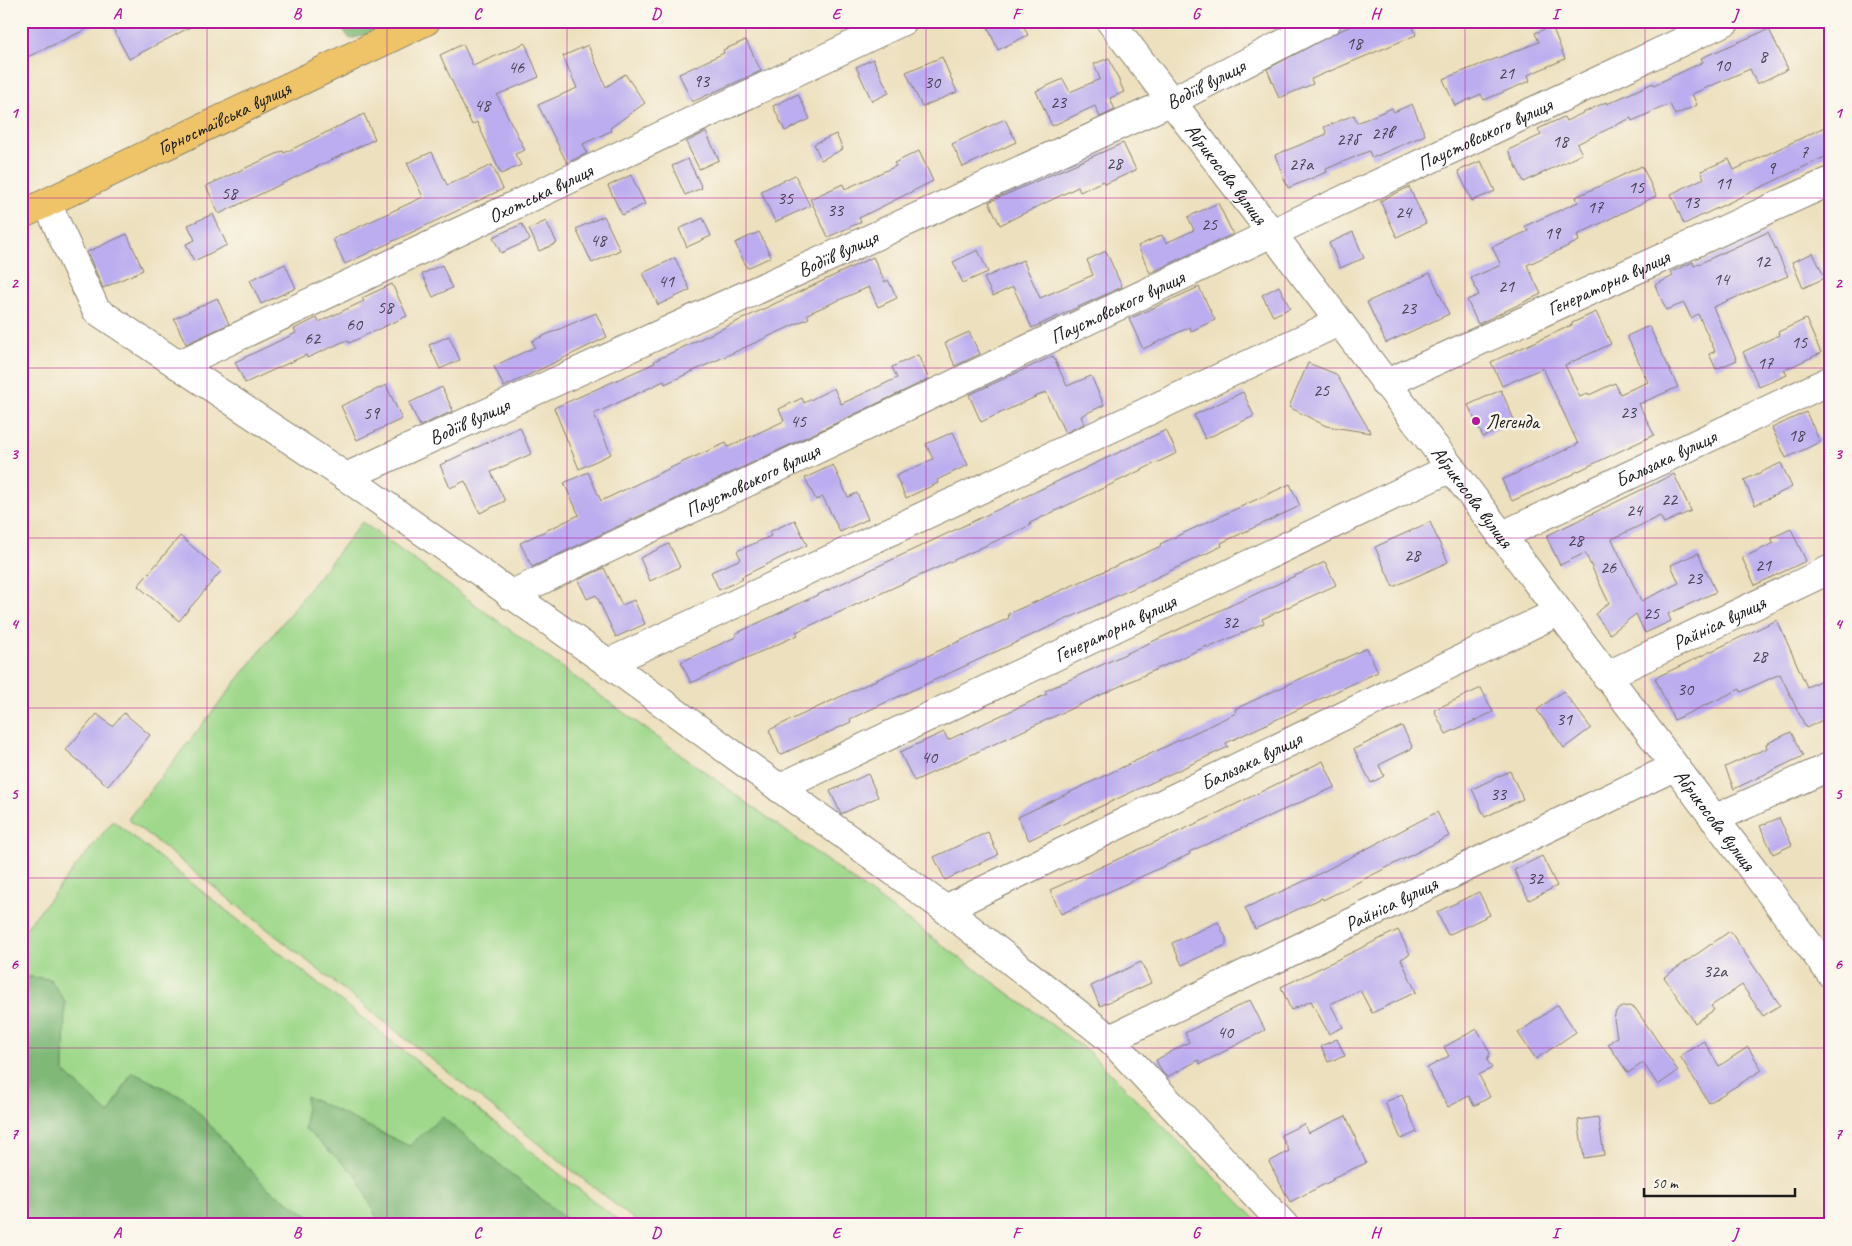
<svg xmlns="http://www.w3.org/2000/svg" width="1852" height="1246" font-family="Caveat,sans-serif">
	<rect width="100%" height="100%" fill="#fbf7ec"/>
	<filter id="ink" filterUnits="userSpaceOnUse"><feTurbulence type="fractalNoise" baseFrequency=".02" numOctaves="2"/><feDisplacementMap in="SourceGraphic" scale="10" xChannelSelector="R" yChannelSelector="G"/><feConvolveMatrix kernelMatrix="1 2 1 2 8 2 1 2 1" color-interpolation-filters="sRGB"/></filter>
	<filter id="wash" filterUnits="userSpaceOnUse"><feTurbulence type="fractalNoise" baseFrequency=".0096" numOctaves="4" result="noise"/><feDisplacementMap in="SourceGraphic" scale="20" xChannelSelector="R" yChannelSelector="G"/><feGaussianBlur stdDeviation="1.12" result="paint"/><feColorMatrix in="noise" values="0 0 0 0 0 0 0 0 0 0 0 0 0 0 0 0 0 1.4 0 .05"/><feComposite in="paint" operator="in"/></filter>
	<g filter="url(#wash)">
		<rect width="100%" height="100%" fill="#ede0be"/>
		<!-- green -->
		<path fill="#9fd88b" stroke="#5e7a54" d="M362,522l727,530 173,173h-621l-513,-406z
			M113,821l511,404h-603v-291z"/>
		<!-- forest -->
		<path fill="#7fb877" stroke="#4e6a4a" d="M337,21h54l-9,10 -32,8z
			M21,976l29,3 15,22 -1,71 45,42 23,-42 54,27 80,88 57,38h-302z
			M306,1096l103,50 33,-29 131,108h-193l-23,-49 -52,-47z"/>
		<g id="blocks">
			<!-- building -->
			<path fill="#bbadef" d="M35,21h69l-83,39v-32z
				M109,21h93l-73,38z
				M985,21h36l7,14 -30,15z
				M1363,21h48l5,14 -105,44 2,5 -34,14 -12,-29 70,-37z
				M1552,26l13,33 -37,16 2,6 -46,19 -3,-6 -26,12 -12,-27 96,-37 -4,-9z
				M1769,29l19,40 -31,15 -7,-15 -58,25 5,11 -22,10 -5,-11 -38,17 -1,-3 -54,26 5,10 -58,28 -16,-32 33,-15 -3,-6 26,-12 2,4 40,-19 1,2 46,-21 1,2 49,-23 -2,-4z
				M746,40l15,31 -69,31 -13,-28 45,-21 -1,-3z
				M525,43l14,34 -42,18 28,55 -10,4 6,11 -20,9 -24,-52 -5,3 -32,-70 23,-11 10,22z
				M588,45l18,42 19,-13 20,29 -35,25 1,3 -28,13 4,9 -20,10 -29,-58 39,-17 -14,-32z
				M942,57l15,35 -35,15 -16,-35z
				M1109,58l15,34 -14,6 5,12 -15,7 -5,-11 -43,20 -16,-35 27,-12 7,13 30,-13 -6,-15z
				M873,59l16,34 -17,8 -16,-34z
				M798,94l12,25 -25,12 -12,-25z
				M1412,104l13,31 -53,23 -3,-7 -43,18 1,3 -39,16 -13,-33 52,-21 -3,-7 30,-12 3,8 35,-15 2,4z
				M364,114l11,25 -156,75 -13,-28 77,-35 1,2z
				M1005,119l11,23 -53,25 -11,-23z
				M1831,124v30l-147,70 -13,-30 33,-16 -3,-7 28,-12 5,11z
				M706,132l13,28 -20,9 -13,-27z
				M836,134l7,15 -22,11 -7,-16z
				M1123,143l13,27 -31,14 -2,-3 -23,11 -2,-5 -78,38 -11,-23z
				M919,151l14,30 -74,37 2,4 -33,15 -18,-38 33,-15 2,5 51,-23 -2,-3z
				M432,152l15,33 45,-20 11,24 -158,75 -12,-25 90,-42 -16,-34z
				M688,159l14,29 -17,7 -13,-29z
				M1481,161l14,30 -23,10 -14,-30z
				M1642,166l14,30 -79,39 2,6 -52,24 14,29 -63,30 -11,-24 12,-5 -8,-17 30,-13 -9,-18 36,-16 -3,-5 53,-24 -2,-5z
				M631,175l14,29 -23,11 -14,-29z
				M795,175l15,31 -35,16 -14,-31z
				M1409,187l17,36 -29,14 -17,-36z
				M1218,203l15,31 -83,39 -12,-27 24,-11 4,8 28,-13 -6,-13z
				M213,214l14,31 -33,16 -8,-17 9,-4 -7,-15z
				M604,216l16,34 -28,13 -16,-34z
				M703,218l8,18 -24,11 -8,-18z
				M546,221l11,22 -18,8 -10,-22z
				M522,224l8,16 -29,13 -8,-16z
				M759,232l12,25 -24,11 -12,-25z
				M1353,232l11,26 -24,10 -11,-25z
				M1768,232l20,44 -75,31 24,53 -21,9 -7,-15 6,-3 -17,-37 -7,4 -7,-15 -18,7 -11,-25 18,-9 -2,-4 22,-10 1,4z
				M127,234l16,36 -40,18 -16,-36z
				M978,250l10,22 -25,11 -10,-21z
				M1106,251l16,36 -90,41 -19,-41 -20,9 -9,-18 39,-18 17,38 53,-23 -6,-15z
				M1813,253l12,25 -22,10 -11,-26z
				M873,257l12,25 3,-2 9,18 -19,9 -9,-20 -62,27 2,4 -144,66 -1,-3 -70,33 17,40 -32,15 -25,-61 101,-45 -1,-2z
				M675,258l15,32 -32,15 -15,-32z
				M285,264l11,24 -35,16 -11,-24z
				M442,265l10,23 -19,9 -11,-23z
				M1430,273l19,41 -63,29 -19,-41z
				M392,284l15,32 -58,27 -2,-3 -40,18 -1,-3 -61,28 -10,-21 61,-29 -2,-4 23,-11 2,4 45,-21 -2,-3z
				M1279,286l11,22 -17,8 -11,-21z
				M1199,287l16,33 -24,11 -1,-4 -47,22 -14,-30z
				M217,298l12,26 -43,20 -12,-25z
				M1596,312l15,32 -46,21 15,32 8,-4 1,2 26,-12 5,11 28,-12 -21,-46 22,-10 29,61 -39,17 15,31 -80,38v1l-62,27 -10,-21 76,-36 -35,-76 -41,18 -11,-24 81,-37v-2z
				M596,313l11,24 -103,50 -10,-21 41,-19 -3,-6z
				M1806,319l15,34 -37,17 3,5 -28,12 -16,-35 36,-17 -1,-3z
				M969,332l11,22 -25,12 -10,-23z
				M449,336l11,24 -20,9 -11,-24z
				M918,355l11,24 -397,188 -12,-24 59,-28 -15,-32 24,-11 13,29 84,-40 41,-18 2,4 56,-26 -5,-12 23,-11 2,5 30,-15 7,16 56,-26 -5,-11z
				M1053,356l14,30 24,-10 13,29 -23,11 3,8 -19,9 -19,-41 -65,30 -12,-27z
				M1308,363l28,11 35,59 -45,-7 -37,-19z
				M386,385l16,34 -45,21 -16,-34z
				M442,387l11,24 -33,15 -11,-23z
				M1501,390l14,32 -32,15 -15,-32z
				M1243,392l11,24 -49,23 -11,-24z
				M1806,412l14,30 -34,16 -14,-30z
				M520,427l11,27 -40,18 14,29 -25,12 -15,-32 -15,7 -10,-23z
				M1166,430l11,23 -147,70 1,2 -235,107 2,3 -107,48 -10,-21 55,-25 -1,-3z
				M953,432l15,33 -31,15 1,3 -32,15 -10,-22 37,-17 -7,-15z
				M1781,463l11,24 -37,18 -11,-25z
				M833,465l15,32 9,-4 11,26 -28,13 -17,-35 -7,3 -11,-22z
				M1674,474l17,37 -27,12 -4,-7 -48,23 29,62 38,-18 -8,-18 27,-12 18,39 -48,22 3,7 -26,12 -9,-19 -26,20 -15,-20 14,-11 -24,-50 -25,12 -14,-29z
				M1290,484l10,22 -79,37 1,3 -75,36 -297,137 1,3 -71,33 -11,-25 240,-112 -1,-4 153,-68 -1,-2z
				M795,520l12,25 -66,32 2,2 -24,11 -8,-18 30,-13 -4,-8 34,-15 -2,-4z
				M1430,522l18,40 -55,25 -18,-40z
				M1791,529l15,32 -51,24 -13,-27 32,-15 -3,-5z
				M180,536l41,35 -42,50 -41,-35z
				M669,544l11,23 -30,14 -10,-23z
				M1325,562l11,23 -74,34 2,4 -56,25 -1,-2 -293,135 -14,-29 44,-20 4,8 99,-46 -2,-3z
				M604,568l18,37 12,-5 11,24 -29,13 -20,-42 -9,4 -9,-19z
				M1777,620l30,67 19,-9 5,9v29l-25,12 -26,-54 -39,18 -1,-3 -66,31 -19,-42z
				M1367,648l11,24 -152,71 2,4 -199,93 -11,-23 218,-104 -1,-4z
				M1481,688l12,24 -47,22 -12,-24z
				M1563,691l28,37 -27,20 -27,-38z
				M124,713l26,22 -42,51 -42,-36 31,-36 15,12z
				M1402,726l11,22 -34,17 5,11 -13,7 -17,-34z
				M1791,732l12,24 -69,33 -9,-22 42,-19 -1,-4z
				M1323,761l12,26 -146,65 1,2 -129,60 -11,-24 156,-71z
				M1510,771l13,28 -38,18 -13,-28z
				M868,774l10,23 -37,17 -11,-23z
				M1437,812l12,24 -126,64 -1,-2 -67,31 -10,-21 66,-30z
				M1779,818l13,27 -19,9 -13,-28z
				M988,832l10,23 -53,25 -11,-23z
				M1542,856l15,30 -28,14 -15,-30z
				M1479,892l11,23 -42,20 -11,-23z
				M1218,922l8,16v7l-44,20 -10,-22z
				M1398,930l12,24 -9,5 15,33 -44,21 -12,-23 -30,14 13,23 -14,7 -18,-33 -20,9 -10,-23z
				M1730,931l50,74 -17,11 -21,-31 -31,21 3,4 -19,13 -31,-46z
				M1141,962l10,21 -51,23 -9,-20z
				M1250,1000l15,30 -65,34 -1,-4 -32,17 -5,-5 -6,-12 33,-18 -4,-9z
				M1558,1005l18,27 -40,27 -18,-26z
				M1628,1006l7,2 43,63 -20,14 -15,-22 -15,10 -20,-29 9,-7 -3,-18 2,-8 6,-4z
				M1477,1029l13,24 -3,7 5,8 -13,7 11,22 -16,9 -5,-10 -21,11 -21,-39 22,-12 -5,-9z
				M1337,1039l8,17 -17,6 -7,-16z
				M1704,1041l15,25 29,-19 14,23 -53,33 -29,-47z
				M1402,1095l15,37 -16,7 -16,-37z
				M1346,1116l20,47 -34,15 1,2 -43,22 -21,-40 20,-11 -8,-16 23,-11 4,9z
				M1598,1117l6,38 -20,3 -6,-38z"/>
		</g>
	</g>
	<g filter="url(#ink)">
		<use href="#blocks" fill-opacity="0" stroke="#847e6d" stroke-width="1"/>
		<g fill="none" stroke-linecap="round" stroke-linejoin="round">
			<!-- minor casing -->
			<g stroke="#847e6d" stroke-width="30">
				<g id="minor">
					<path id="s1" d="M1110,21l341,447 380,506"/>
					<path d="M47,203l49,107 250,167 262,186 337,246 165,130 174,186"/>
					<path id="s2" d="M178,365l725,-344"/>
					<path id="s3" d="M1385,384l446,-203"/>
					<path id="s4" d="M346,477l824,-375 157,-81"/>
					<path id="s5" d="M1501,536l330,-156"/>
					<path id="s6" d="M510,595l762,-362 454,-212"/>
					<path d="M608,663l731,-341"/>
					<path id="s7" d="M1606,676l225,-107"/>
					<path id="s8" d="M779,788l672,-320"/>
					<path d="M1714,819l117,-53"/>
					<path id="s9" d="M945,909l613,-297"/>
					<path id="s10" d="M1110,1039l564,-272"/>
				</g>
			</g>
			<!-- major casing -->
			<g stroke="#847e6d" stroke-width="30">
				<g id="major">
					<path id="s11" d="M21,215l405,-194"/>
				</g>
			</g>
			<!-- minor -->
			<use href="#minor" stroke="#fff" stroke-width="28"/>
			<!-- major -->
			<use href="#major" stroke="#efc469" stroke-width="28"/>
		</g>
	</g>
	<!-- grid -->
	<path fill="none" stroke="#b5179e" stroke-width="1" stroke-opacity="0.55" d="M207,21v1204M387,21v1204M567,21v1204M746,21v1204M926,21v1204M1106,21v1204M1285,21v1204M1465,21v1204M1645,21v1204M21,198h1810M21,368h1810M21,538h1810M21,708h1810M21,878h1810M21,1048h1810"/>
	<!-- markers -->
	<circle fill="#b5179e" stroke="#fbf7ec" stroke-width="2" cx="1476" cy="421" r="5"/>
	<g text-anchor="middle" stroke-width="5" stroke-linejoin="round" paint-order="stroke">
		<!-- number labels -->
		<g font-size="18" fill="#444051">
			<text x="1354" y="49">18</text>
			<text x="1763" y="62">8</text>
			<text x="1722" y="71">10</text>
			<text x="516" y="73">46</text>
			<text x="1506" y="79">21</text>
			<text x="701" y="87">93</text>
			<text x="932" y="88">30</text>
			<text x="1058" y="108">23</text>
			<text x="482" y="111">48</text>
			<text x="1382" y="139">27в</text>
			<text x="1347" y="145">27б</text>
			<text x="1560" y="147">18</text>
			<text x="1804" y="158">7</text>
			<text x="1114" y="169">28</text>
			<text x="1301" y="170">27а</text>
			<text x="1771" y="174">9</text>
			<text x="1723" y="189">11</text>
			<text x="1636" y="193">15</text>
			<text x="229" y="199">58</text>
			<text x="785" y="204">35</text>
			<text x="1691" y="208">13</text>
			<text x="1595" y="213">17</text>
			<text x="835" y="216">33</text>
			<text x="1403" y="218">24</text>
			<text x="1209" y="230">25</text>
			<text x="1552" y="239">19</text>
			<text x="598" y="246">48</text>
			<text x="1762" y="267">12</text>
			<text x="1721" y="285">14</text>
			<text x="666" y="287">41</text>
			<text x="1506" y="292">21</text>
			<text x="385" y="313">58</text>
			<text x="1408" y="314">23</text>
			<text x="354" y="330">60</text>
			<text x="312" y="344">62</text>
			<text x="1799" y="348">15</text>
			<text x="1765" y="369">17</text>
			<text x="1321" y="396">25</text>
			<text x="1628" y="418">23</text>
			<text x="371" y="419">59</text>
			<text x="798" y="427">45</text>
			<text x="1796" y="441">18</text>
			<text x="1669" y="505">22</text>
			<text x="1634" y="516">24</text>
			<text x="1575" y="546">28</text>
			<text x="1412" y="561">28</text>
			<text x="1763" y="571">21</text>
			<text x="1608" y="573">26</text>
			<text x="1694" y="584">23</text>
			<text x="1651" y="619">25</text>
			<text x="1230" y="628">32</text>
			<text x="1759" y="662">28</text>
			<text x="1685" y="695">30</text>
			<text x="1564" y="725">31</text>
			<text x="929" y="763">40</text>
			<text x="1498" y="800">33</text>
			<text x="1535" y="884">32</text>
			<text x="1715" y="977">32а</text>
			<text x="1225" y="1038">40</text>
		</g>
		<!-- street labels -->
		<g font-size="20" fill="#1c1c1c" stroke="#fbf7ec">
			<text dy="7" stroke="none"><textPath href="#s4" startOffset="945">Водіїв вулиця</textPath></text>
			<text dy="7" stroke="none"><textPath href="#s11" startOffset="225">Горностаївська вулиця</textPath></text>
			<text dy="7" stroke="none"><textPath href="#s6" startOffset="1078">Паустовського вулиця</textPath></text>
			<text dy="7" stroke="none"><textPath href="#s1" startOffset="192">Абрикосова вулиця</textPath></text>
			<text dy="7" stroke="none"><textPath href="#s2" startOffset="401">Охотська вулиця</textPath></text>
			<text dy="7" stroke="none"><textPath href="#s4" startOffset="540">Водіїв вулиця</textPath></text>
			<text dy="7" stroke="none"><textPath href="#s3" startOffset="245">Генераторна вулиця</textPath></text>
			<text dy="7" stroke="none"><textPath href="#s6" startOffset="672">Паустовського вулиця</textPath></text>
			<text dy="7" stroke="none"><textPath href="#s4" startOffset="135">Водіїв вулиця</textPath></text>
			<text dy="7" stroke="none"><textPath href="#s5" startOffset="182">Бальзака вулиця</textPath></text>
			<text dy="7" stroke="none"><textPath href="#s6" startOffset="268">Паустовського вулиця</textPath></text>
			<text dy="7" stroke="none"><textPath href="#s1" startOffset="598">Абрикосова вулиця</textPath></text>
			<text dy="7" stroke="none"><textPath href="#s7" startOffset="125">Райніса вулиця</textPath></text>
			<text dy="7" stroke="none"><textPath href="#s8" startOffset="372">Генераторна вулиця</textPath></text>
			<text dy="7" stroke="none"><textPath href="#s9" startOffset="340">Бальзака вулиця</textPath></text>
			<text dy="7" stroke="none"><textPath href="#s1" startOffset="1002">Абрикосова вулиця</textPath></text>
			<text dy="7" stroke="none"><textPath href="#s10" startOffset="312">Райніса вулиця</textPath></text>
		</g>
		<!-- poi labels -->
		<g font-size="20" fill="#1c1c1c" stroke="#fbf7ec" text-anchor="start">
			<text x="1486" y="428">Легенда</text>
		</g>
	</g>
	<!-- margin -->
	<rect width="1852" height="1246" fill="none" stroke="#fbf7ec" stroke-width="55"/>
	<!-- scale -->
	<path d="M1644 1188v8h151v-8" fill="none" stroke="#1c1c1c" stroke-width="2.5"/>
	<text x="1652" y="1188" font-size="15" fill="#1c1c1c" stroke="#fbf7ec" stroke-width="4" paint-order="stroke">50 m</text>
	<rect x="28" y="28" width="1796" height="1190" fill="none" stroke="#b5179e" stroke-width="2"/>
	<g font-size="16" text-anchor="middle" font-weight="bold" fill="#b5179e">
		<text x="117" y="19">A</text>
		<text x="297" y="19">B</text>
		<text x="477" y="19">C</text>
		<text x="656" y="19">D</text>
		<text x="836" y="19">E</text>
		<text x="1016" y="19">F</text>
		<text x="1196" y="19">G</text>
		<text x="1375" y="19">H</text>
		<text x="1555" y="19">I</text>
		<text x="1735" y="19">J</text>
		<text x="14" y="118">1</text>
		<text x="1838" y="118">1</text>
		<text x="14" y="288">2</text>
		<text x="1838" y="288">2</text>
		<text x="14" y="459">3</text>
		<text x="1838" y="459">3</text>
		<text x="14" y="629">4</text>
		<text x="1838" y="629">4</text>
		<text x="14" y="799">5</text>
		<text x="1838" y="799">5</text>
		<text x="14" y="969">6</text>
		<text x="1838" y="969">6</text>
		<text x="14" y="1139">7</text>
		<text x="1838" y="1139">7</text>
		<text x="117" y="1238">A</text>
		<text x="297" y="1238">B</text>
		<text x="477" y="1238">C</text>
		<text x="656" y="1238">D</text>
		<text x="836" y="1238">E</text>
		<text x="1016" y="1238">F</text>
		<text x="1196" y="1238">G</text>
		<text x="1375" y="1238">H</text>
		<text x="1555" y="1238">I</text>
		<text x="1735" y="1238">J</text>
	</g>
</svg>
